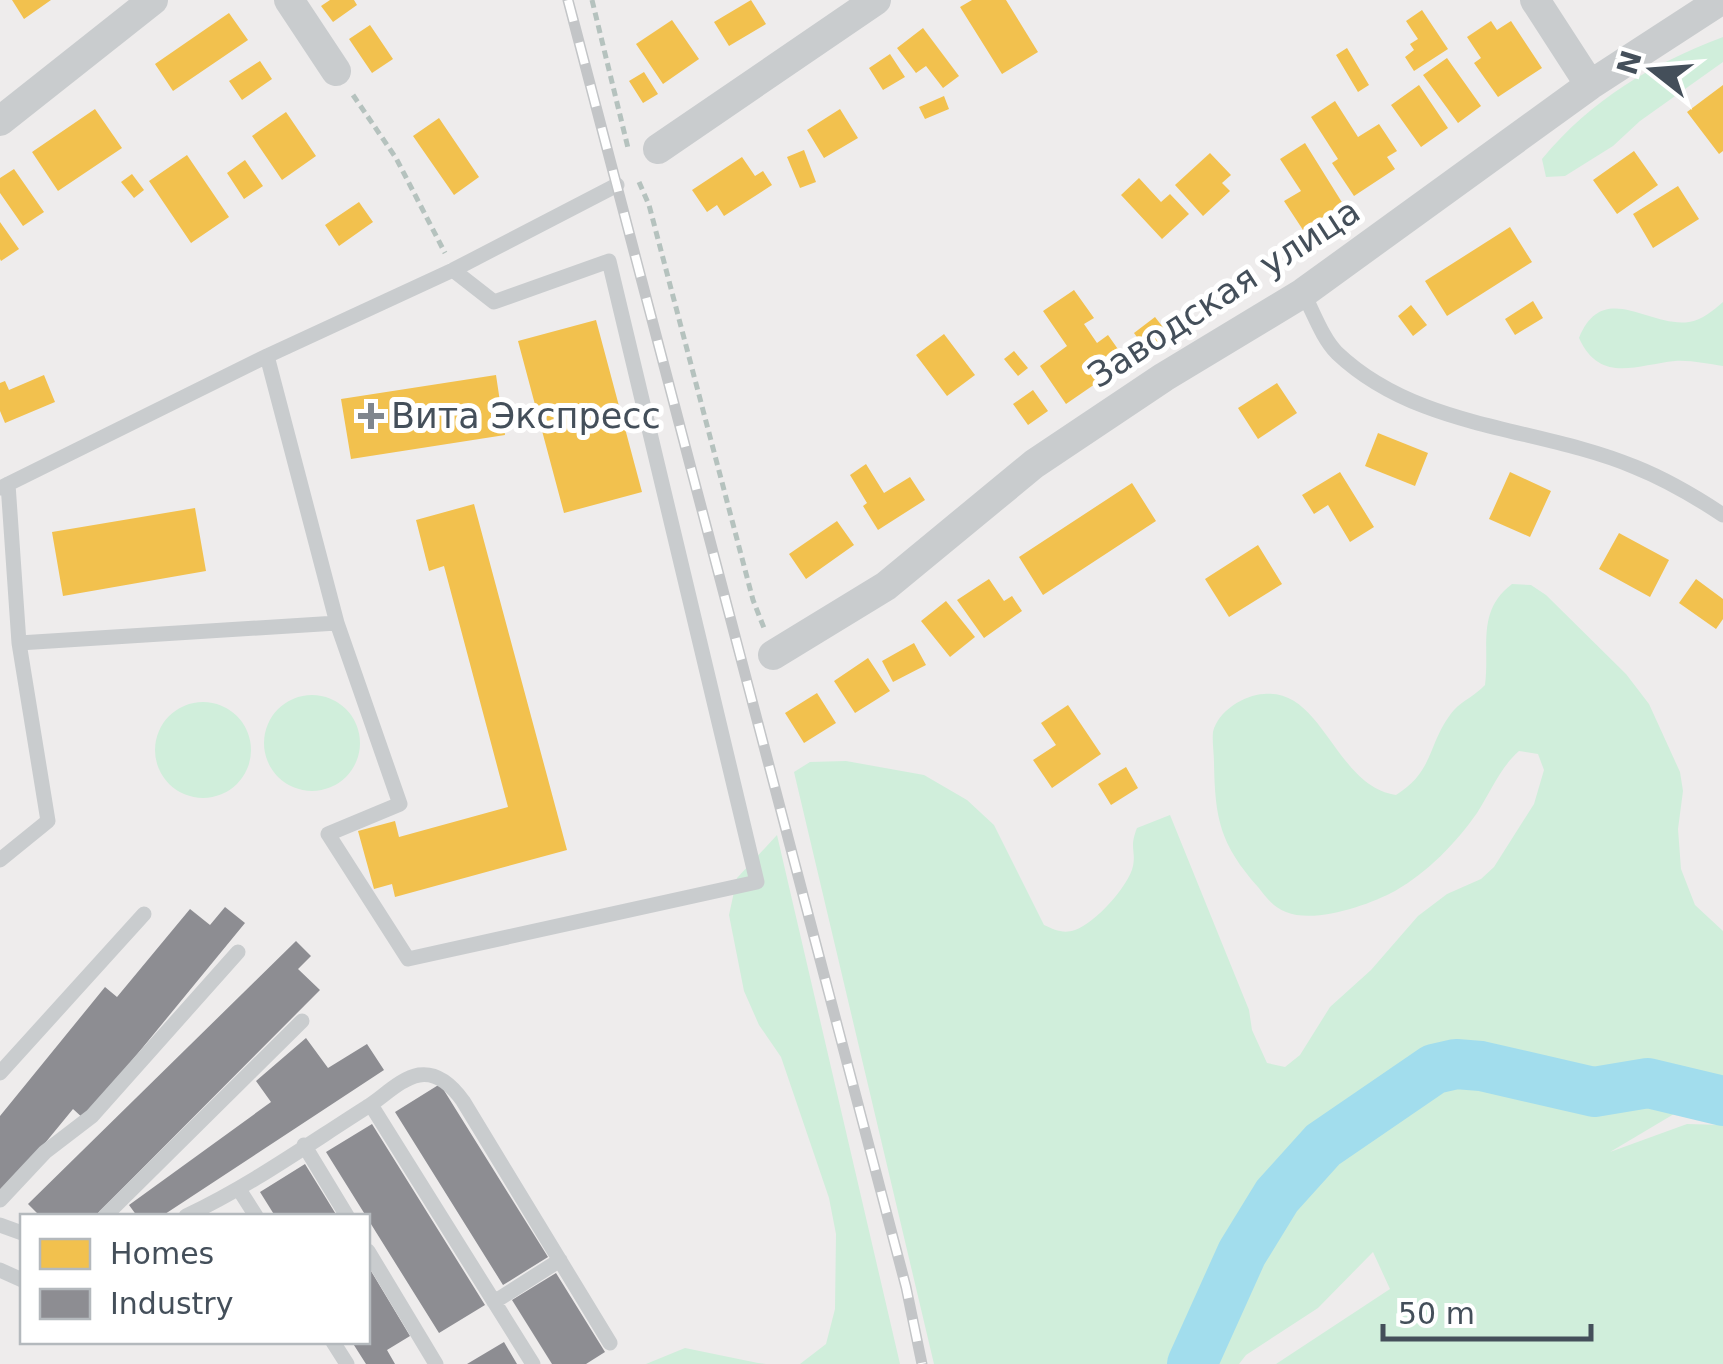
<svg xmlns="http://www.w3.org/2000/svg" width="1723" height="1364" font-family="'DejaVu Sans',sans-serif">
	<rect width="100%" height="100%" fill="#eeecec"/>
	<!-- green -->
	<path fill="#d0eedb" d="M1723,37v25l-83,59 -27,25 -48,30 -19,1 -4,-18c50,-60 108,-94 181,-122z
		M1723,302v64c-15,-2 -32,-6 -48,-5 -39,4 -75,23 -96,-23 24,-59 70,-10 110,-16 13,-2 25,-12 34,-20z
		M1512,584l19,1 15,10 80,79 23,30 31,68 3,19 -5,38 3,40 14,36 28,26v178l-44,2 -69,41 77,-28 36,1v239h-447l114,-75 -17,-37 -55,56 -72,47 -7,9h-305l-140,-592 16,-10 36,-1 78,14 43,25 27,25 50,100c11,5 19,9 31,5 19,-6 54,-44 58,-64 3,-16 -4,-18 4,-38l33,-13 79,195 3,20 15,33 18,4 15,-12 30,-48 41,-37 47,-54 29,-22 34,-15 13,-12 40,-63 10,-34 -6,-16 -19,-3c-19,17 -28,40 -42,62 -21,30 -49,59 -82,78 -26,14 -80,33 -109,21 -12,-4 -20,-15 -28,-25 -38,-43 -43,-68 -44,-124 0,-10 -2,-21 -1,-31 5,-21 31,-37 51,-38 59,-6 71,92 132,101 40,-25 31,-53 58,-85 8,-9 22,-15 31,-25 5,-38 -9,-74 27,-101z
		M264 743a48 48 0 1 1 96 0a48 48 0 1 1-96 0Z
		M155 750a48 48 0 1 1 96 0a48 48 0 1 1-96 0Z
		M777,835l123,529h-100l26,-20 9,-35 1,-75 -7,-36 -48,-141 -22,-32 -15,-34 -15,-76 8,-37z
		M685,1348l73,15 8,1h-120z"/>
	<!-- homes -->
	<path fill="#f2c14e" d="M12,0h39l-27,19z
		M330,0h24l3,5 -24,17 -12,-16z
		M751,0l15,24 -37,22 -15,-24z
		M972,0h34l32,52 -36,22 -42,-67z
		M1422,10l26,39 -34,22 -9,-14 9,-7 -4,-6 8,-5 -12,-18z
		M229,13l19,27 -75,51 -18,-27z
		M672,20l27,39 -36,25 -27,-40z
		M1491,21l6,9 14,-9 31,47 -44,29 -24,-34 7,-5 -14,-21z
		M370,25l23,34 -21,14 -23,-34z
		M923,28l36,48 -16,12 -17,-22 -10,7 -19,-25z
		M1347,48l22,37 -11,7 -22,-37z
		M890,54l15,23 -22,13 -14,-22z
		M1447,58l34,48 -23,17 -35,-48z
		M260,61l12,18 -30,21 -13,-19z
		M644,72l14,22 -15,9 -14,-22z
		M1419,85l29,43 -27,19 -30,-42z
		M1723,85v66l-4,3 -32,-42z
		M944,96l5,13 -24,10 -6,-12z
		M1335,101l23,36 21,-13 18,27 -10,6 8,12 -41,27 -22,-33 6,-4 -27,-42z
		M95,109l27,39 -64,43 -26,-39z
		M840,109l18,29 -34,20 -17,-28z
		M286,112l30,44 -34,24 -30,-44z
		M439,118l40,59 -25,18 -41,-59z
		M1305,143l38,61 -40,26 -19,-29 17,-10 -21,-32z
		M804,150l12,32 -16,6 -13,-31z
		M1634,151l24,34 -41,29 -24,-34z
		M1210,153l21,22 -9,8 8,8 -27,25 -28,-31z
		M187,155l42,62 -38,26 -42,-62z
		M742,157l13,19 8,-5 9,14 -48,31 -7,-11 -10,7 -15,-22z
		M245,160l18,26 -19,13 -17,-26z
		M14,169l30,43 -21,14 -23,-33v-15z
		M132,174l12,16 -10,8 -13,-16z
		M1139,178l22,24 9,-8 19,20 -27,25 -41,-44z
		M1678,186l21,33 -46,29 -20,-34z
		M359,202l14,20 -34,24 -14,-21z
		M0,222l19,27 -18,12 -1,-2z
		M1510,227l22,35 -85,54 -22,-35z
		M1074,290l20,28 -10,6 13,19 11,-8 19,27 -61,42 -26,-38 27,-20 -24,-35z
		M1533,301l10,17 -28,17 -10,-16z
		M1411,305l16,20 -14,11 -15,-20z
		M1155,317l14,18 -22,16 -13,-18z
		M596,320l46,172 -78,21 -46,-172z
		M944,334l31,41 -28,21 -31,-41z
		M1014,351l14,17 -10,8 -14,-17z
		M44,375l11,27 -50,21 -5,-12v-28l5,-2 4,9z
		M496,375l9,60 -154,24 -10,-60z
		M1277,383l20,30 -39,26 -20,-31z
		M1033,390l15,21 -20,14 -15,-21z
		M1378,433l50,20 -13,33 -50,-20z
		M866,464l18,29 26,-16 15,23 -47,30 -15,-24 4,-3 -17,-28z
		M1340,472l34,55 -24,15 -22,-37 -14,9 -12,-19z
		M1510,472l41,19 -21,46 -41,-18z
		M1132,483l24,38 -113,74 -24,-38z
		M474,504l93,346 -172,47 -3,-13 -18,5 -16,-58 37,-10 4,16 109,-30 -64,-241 -15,5 -13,-51z
		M195,508l11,63 -143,25 -11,-64z
		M837,521l17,24 -48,34 -17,-25z
		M1619,533l50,27 -19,37 -51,-28z
		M1258,545l24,39 -53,33 -24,-38z
		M989,579l15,22 8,-5 10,15 -38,27 -27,-38z
		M1696,579l27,20v20l-7,10 -37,-26z
		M946,601l29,36 -25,20 -29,-36z
		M914,643l12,22 -33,17 -11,-21z
		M868,658l22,33 -35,22 -21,-32z
		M817,693l19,30 -32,20 -19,-30z
		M1068,705l33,49 -49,34 -19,-28 23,-15 -15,-22z
		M1126,767l12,21 -27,17 -13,-21z"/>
	<!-- industry -->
	<path fill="#8d8d92" d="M225,907l20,16 -161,196 -11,-10 -73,89v-82l105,-129 12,10 73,-88 20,16z
		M296,941l15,15 -13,13 22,21 -225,226h-55l-12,-12z
		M306,1038l22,30 39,-24 17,26 -222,146h-25l-8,-11 142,-103 -15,-21z
		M440,1084l108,173 -45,28 -108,-173z
		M372,1124l113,181 -46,28 -113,-181z
		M305,1164l32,52h-62l-15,-24z
		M368,1266l42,70 -23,14 8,14h-29l-14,-22h16z
		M556,1273l49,79 -19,12h-34l-40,-64z
		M504,1342l13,22h-50z"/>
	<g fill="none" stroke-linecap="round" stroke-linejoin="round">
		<!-- river -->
		<path stroke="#a2dded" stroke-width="50" d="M1192,1364l50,-111 35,-57 46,-51 111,-76 22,-5 25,2 113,26 54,-9 75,18"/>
		<!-- path -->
		<path stroke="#b5c2be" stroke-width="5" stroke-dasharray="8 5" stroke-linecap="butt" d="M592,0l36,148
			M353,95l43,63 49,95
			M639,182l10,23 104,395 11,28"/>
		<!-- service -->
		<path stroke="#c9ccce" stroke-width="15" d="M1303,293c10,18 19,45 34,60 81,77 200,73 298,114 30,12 61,30 88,48
			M267,356l186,-86 164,-85
			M8,484l11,159
			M0,488l267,-132 70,267 -318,20 29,178 -48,39
			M337,623l63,181 -72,30 80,125 349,-77 -148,-621 -115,41 -41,-32
			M0,1073l144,-159
			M371,1105l162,259
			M304,1145l43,71
			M240,1191l16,25
			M0,1200l45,-48 47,-36 146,-164
			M105,1216l197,-195
			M186,1216c64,-30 121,-71 181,-109 15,-9 34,-29 52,-32 20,-3 34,12 44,26l147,242
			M0,1225l22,8
			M368,1251l68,113
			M0,1270l22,10
			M494,1302l66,-42
			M333,1342l14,22"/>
		<!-- minor -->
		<path stroke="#c9ccce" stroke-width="30" d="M289,0l47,71
			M1535,0l55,85
			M0,121l153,-121
			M658,149l218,-149
			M773,655l113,-69 148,-122 130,-87 139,-84 287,-208 131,-85"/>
		<!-- rail casing -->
		<g stroke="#c3c5c7" stroke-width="11">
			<path id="rail" d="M568,0l338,1287 16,77"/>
		</g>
		<!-- rail -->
		<use href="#rail" stroke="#fff" stroke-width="8" stroke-dasharray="22" stroke-linecap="butt"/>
	</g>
	<!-- markers -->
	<path fill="#80868d" stroke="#fff" stroke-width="4" d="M366 401h10v10h10v10h-10v10h-10v-10h-10v-10h10z"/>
	<g text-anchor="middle" stroke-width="10" stroke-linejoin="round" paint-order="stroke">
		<!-- street labels -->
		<g font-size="35" fill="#444f5a" stroke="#fff">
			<text transform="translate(1224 293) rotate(-33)" y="12">Заводская улица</text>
		</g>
		<!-- poi labels -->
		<g font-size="35" fill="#444f5a" stroke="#fff" text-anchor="start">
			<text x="391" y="428">Вита Экспресс</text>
		</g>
	</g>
	<!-- legend -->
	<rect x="20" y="1214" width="350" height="130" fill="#ffffff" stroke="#b4b9bd" stroke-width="2.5"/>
	<rect x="40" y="1239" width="50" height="30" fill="#f2c14e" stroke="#b4b9bd" stroke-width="2.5"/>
	<text x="110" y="1264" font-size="30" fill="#444f5a">Homes</text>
	<rect x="40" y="1289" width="50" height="30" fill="#8d8d92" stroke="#b4b9bd" stroke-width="2.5"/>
	<text x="110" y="1314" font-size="30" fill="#444f5a">Industry</text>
	<!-- north arrow -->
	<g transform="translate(1653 70) rotate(287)" stroke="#ffffff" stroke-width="8" paint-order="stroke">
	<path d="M0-8L18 38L0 25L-18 38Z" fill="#444f5a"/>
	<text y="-15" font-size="28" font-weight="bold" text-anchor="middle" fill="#444f5a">N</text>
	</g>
	<!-- scale -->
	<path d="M1383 1324v15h208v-15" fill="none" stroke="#444f5a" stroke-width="5"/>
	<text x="1398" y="1324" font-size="30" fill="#444f5a" stroke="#ffffff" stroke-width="8" paint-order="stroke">50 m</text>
</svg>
